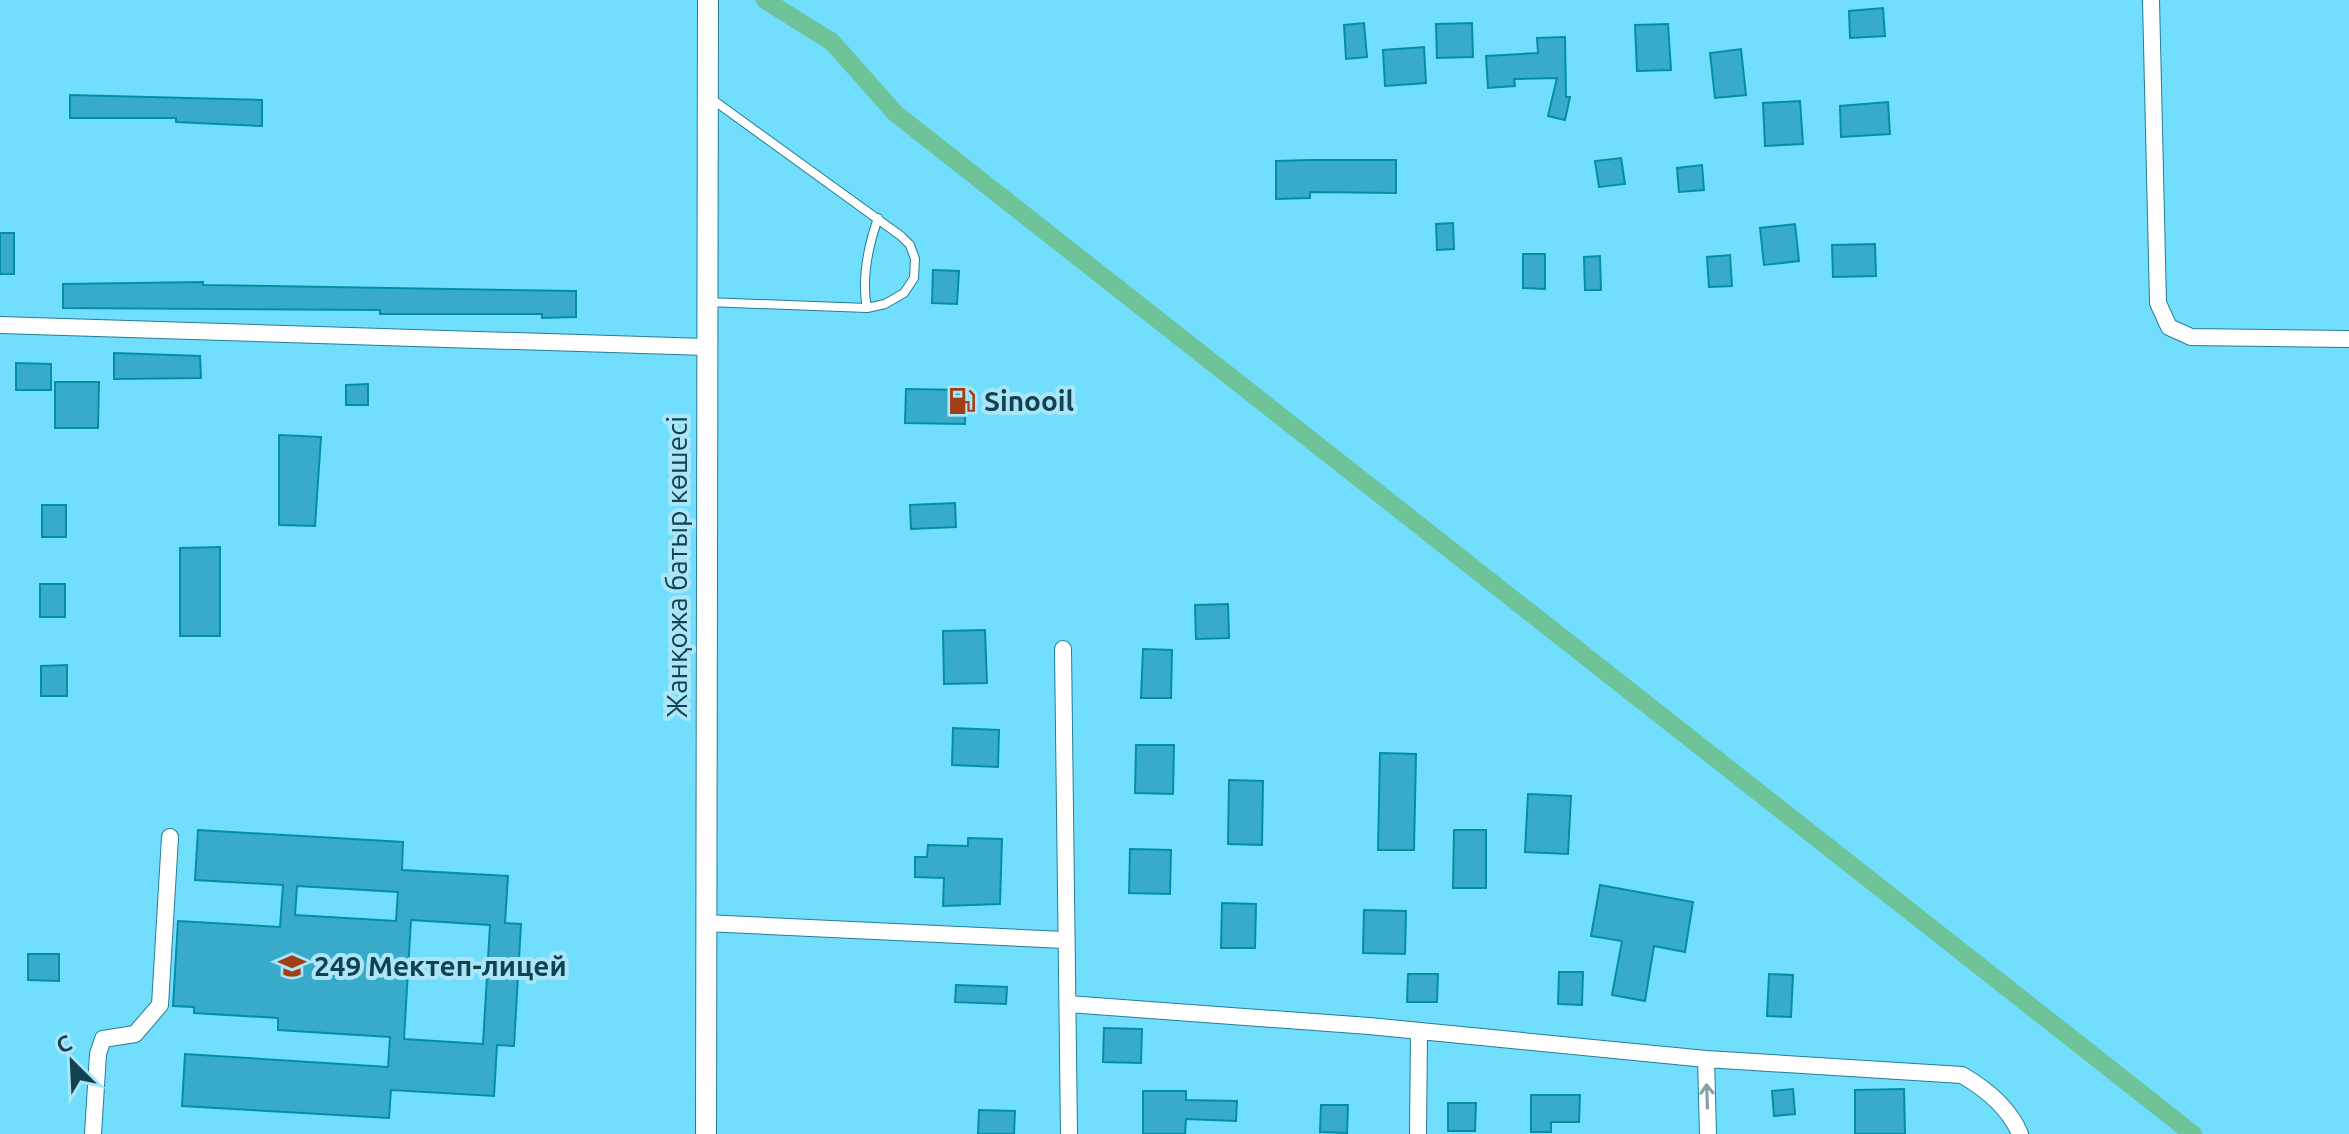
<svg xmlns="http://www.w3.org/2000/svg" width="2349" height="1134" font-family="Ubuntu,sans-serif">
	<rect width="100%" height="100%" fill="#71defe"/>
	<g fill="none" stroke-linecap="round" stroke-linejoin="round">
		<!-- canal -->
		<path stroke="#6ec498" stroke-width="18" d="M765,0l67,42 63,71 1298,1021"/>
	</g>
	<!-- building -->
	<path fill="#38abca" stroke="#008eac" stroke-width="2" fill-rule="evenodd" d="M1883,8l2,28 -35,2 -1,-27z
		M1364,23l3,34 -21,2 -2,-34z
		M1472,23l1,34 -36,1 -1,-34z
		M1668,24l3,46 -34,1 -2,-46z
		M1565,37l1,60h4l-5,23 -17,-4 9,-38 -43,1 1,7 -27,2 -2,-32 52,-3 -1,-15z
		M1424,47l2,36 -41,3 -2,-36z
		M1741,49l5,46 -31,3 -5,-45z
		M70,95l192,5v26l-86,-4v-4h-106z
		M1800,101l3,43 -38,2 -2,-43z
		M1888,102l2,32 -49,3 -1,-31z
		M1621,158l4,26 -26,3 -4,-26z
		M1310,160h86v33l-86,-1v6l-34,1v-38z
		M1702,165l2,25 -25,2 -2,-24z
		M1453,223l1,26 -17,1 -1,-26z
		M1795,224l4,37 -35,4 -4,-37z
		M0,233h14v41h-14z
		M1875,244l1,32 -43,1 -1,-32z
		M1523,254h22v35l-22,-1z
		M1730,255l2,31 -23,1 -2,-30z
		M1600,256l1,34h-16l-1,-33z
		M933,270l26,1 -2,33 -25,-1z
		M203,282v3l373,6v26l-34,1v-4h-162v-4l-317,-2v-24z
		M114,353l86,3 1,22 -87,1z
		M16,363l35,1v26h-35z
		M55,382h44l-1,46h-43z
		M368,384v21h-22v-20z
		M906,389l60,1 -1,34 -60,-1z
		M279,435l42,2 -6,89 -36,-1z
		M955,503l1,24 -45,2 -1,-24z
		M42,505h24v32h-24z
		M220,547v89h-40v-88z
		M40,584h25v33h-25z
		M1228,604l1,34 -33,1 -1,-34z
		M985,630l2,53 -43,1 -1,-53z
		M1143,649l29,1 -1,48h-30z
		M67,665v31h-26v-30z
		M953,728l46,2 -1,37 -46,-2z
		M1136,745h38l-1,49 -38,-1z
		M1380,753l36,1 -2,96h-36z
		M1229,780l34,1 -1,64 -34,-1z
		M1528,794l43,2 -3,58 -43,-2z
		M198,830l205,12 -1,28 106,6 -3,47 16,1 -7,122 -17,-1 -3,51 -103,-6 -2,28 -207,-12 3,-52 203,13 2,-30 -112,-7v-12l-84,-5v-6l-21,-1 5,-85 102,6 3,-42 -88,-5zM297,886l101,6 -2,29 -101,-6zM411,920l79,5 -7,119 -79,-5z
		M1454,830h32v58h-33z
		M968,838l34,1 -2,65 -57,2 1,-28 -29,-1v-20h12l1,-12 40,1z
		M1130,849l41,1 -1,44 -41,-1z
		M1600,885l93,17 -8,50 -31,-6 -9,55 -33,-6 10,-54 -31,-5z
		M1222,903l34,1 -1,44h-34z
		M1364,910l42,1 -1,43 -42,-1z
		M28,954h31v27l-31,-1z
		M1559,972h24l-1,33 -24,-1z
		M1408,974h30l-1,28h-30z
		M1769,974l24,1 -2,42 -24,-1z
		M956,985l51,2 -1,17 -51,-2z
		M1104,1028l38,1 -1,34 -38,-1z
		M1793,1089l2,25 -21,2 -2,-25z
		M1904,1089l1,45h-50v-44z
		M1143,1091h43v9l51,1 -1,20 -50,-2 -1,15h-42z
		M1531,1095h49l-1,27h-28v10h-20z
		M1448,1103h28l-1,28h-27z
		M1321,1105h27l-1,28 -27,-1z
		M979,1110l36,1 -1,23h-36z"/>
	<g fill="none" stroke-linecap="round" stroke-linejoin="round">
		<!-- service casing -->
		<g stroke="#267d94" stroke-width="10">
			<path id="service" d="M707,302l160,6 18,-4 19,-11 10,-15 1,-19 -5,-14 -9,-9 -192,-139
				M867,308c-6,-30 1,-61 11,-90"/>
		</g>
		<!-- minor casing -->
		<g stroke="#267d94" stroke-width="18">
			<path id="minor" d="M2151,0l7,303 11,24 22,10 158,2
				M0,325l706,22
				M1063,649l6,485
				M705,923l359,17
				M1068,1004l301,22 337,33 256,16c24,14 47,32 58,59
				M1706,1059l2,75
				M93,1134l5,-80 5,-15 32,-5 25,-29 10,-168
				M1418,1134l1,-102"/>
		</g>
		<!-- tertiary casing -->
		<g stroke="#267d94" stroke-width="22">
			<path id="tertiary" d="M706,1134l2,-1134"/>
		</g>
		<!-- service -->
		<use href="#service" stroke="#fff" stroke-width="8"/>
		<!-- minor -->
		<use href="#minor" stroke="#fff" stroke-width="16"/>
		<!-- tertiary -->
		<use href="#tertiary" stroke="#fff" stroke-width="20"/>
	</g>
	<!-- one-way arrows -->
	<defs><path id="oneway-shaft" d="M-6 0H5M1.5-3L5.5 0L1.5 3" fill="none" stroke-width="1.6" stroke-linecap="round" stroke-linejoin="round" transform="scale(2)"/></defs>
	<use stroke="#88a0a7" href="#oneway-shaft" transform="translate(1707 1096) rotate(-92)"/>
	<!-- icons -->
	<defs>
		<g id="fuel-bare" transform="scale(2.16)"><path d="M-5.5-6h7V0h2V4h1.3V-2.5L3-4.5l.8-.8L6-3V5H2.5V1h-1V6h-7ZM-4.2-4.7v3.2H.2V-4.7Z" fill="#a33e14" stroke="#aae5f8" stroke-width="2.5" paint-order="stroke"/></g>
		<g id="school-bare" transform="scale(2.16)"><path d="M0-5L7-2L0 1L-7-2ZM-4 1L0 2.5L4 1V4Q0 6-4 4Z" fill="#a33e14" stroke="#aae5f8" stroke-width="2.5" paint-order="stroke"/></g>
	</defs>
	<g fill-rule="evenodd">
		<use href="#fuel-bare" x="962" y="401"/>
		<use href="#school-bare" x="292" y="966"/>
	</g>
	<g text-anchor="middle" stroke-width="8" stroke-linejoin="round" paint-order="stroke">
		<!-- poi labels -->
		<g font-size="28" font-weight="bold" fill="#12424f" stroke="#aae5f8" text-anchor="start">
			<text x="984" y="411">Sinooil</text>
			<text x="314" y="976">249 Мектеп-лицей</text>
		</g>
		<!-- street labels -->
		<g font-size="28" fill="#12424f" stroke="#aae5f8">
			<text transform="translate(677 567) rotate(-90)" y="10">Жанқожа батыр көшесі</text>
		</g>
	</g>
	<!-- north arrow -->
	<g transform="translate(72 1062) rotate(336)" stroke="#aae5f8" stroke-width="6" paint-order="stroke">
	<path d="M0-6L14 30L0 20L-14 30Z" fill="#12424f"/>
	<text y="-12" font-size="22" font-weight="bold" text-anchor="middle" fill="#12424f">С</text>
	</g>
</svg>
